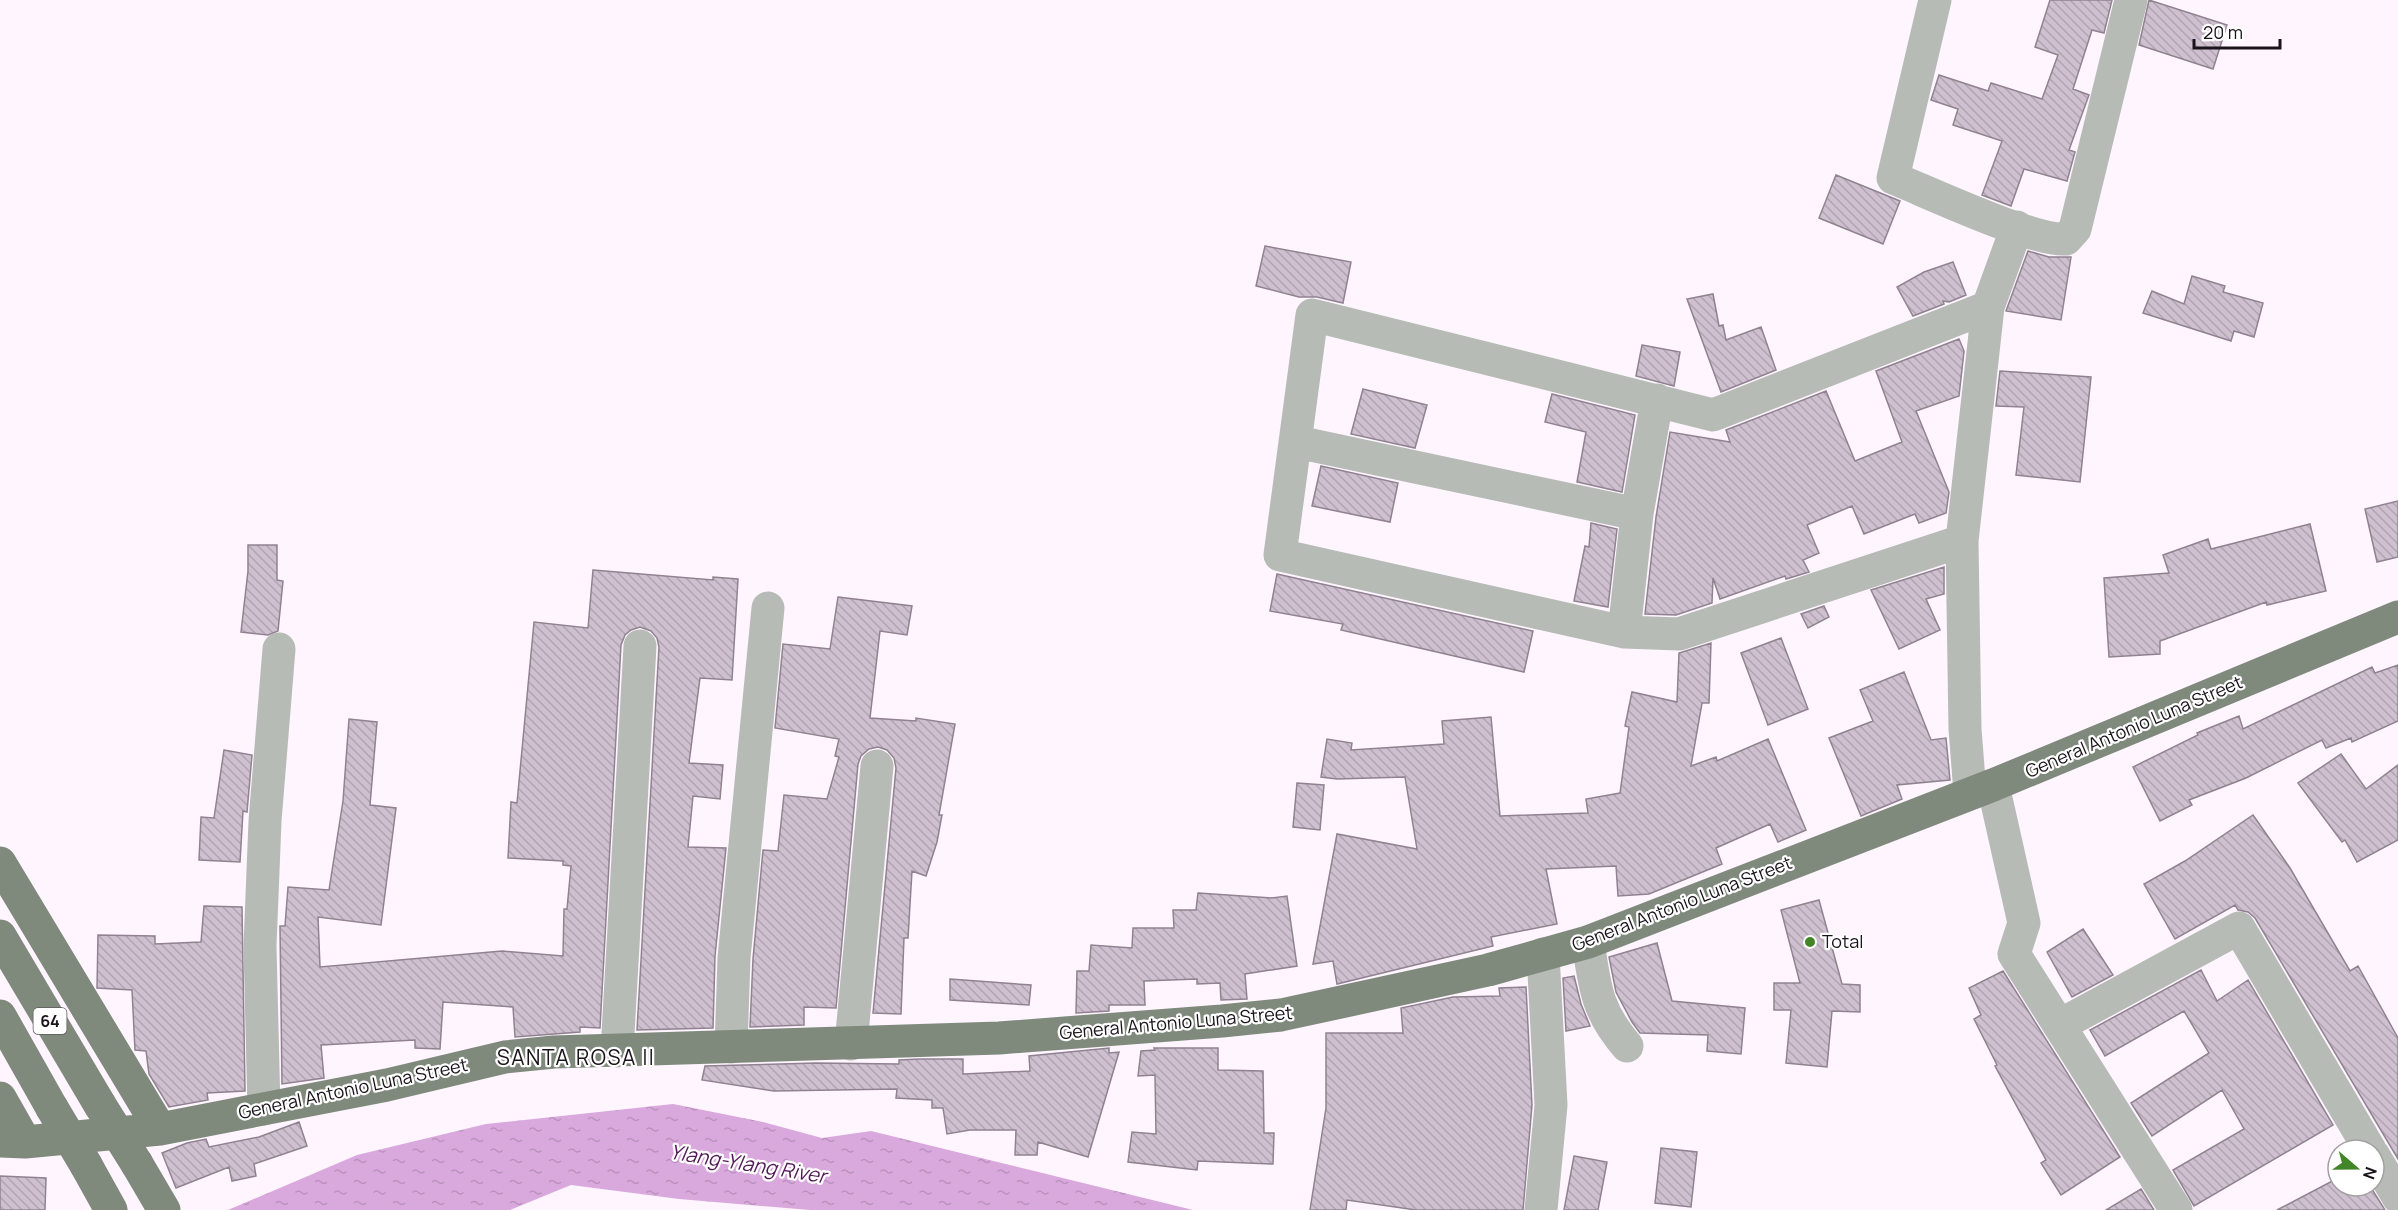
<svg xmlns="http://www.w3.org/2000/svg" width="2398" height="1210" font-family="Manrope,sans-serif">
	<defs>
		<pattern id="water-ripples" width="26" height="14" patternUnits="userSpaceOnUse" patternTransform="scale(1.5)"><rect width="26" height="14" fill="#d9a9dd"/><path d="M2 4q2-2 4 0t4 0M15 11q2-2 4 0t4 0" fill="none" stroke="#ba91bd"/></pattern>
		<pattern id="building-back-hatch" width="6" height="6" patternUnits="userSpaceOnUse" patternTransform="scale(1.5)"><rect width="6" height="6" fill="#cfc0d0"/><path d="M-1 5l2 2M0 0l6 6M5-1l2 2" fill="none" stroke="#b1a4b2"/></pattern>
	</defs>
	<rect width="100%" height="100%" fill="#fff5ff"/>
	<!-- water -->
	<path fill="url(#water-ripples)" d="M673,1104l90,18 59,16 49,-7 322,79h-383l-131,-11 -108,-14 -61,25h-282l129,-55 129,-31z"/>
	<!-- building -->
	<path fill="url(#building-back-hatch)" stroke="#908291" stroke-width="1.5" d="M2050,0h62l-8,33 -12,-3 -19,59 16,6 -20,55 6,2 -8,29 -43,-12 -13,37 -29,-11 20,-54 -49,-16 5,-16 -27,-9 8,-25 49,16 3,-8 51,16 16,-44 -23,-8z
		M2149,0l78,25 -14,44 -74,-24z
		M1836,175l64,26 -17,43 -64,-26z
		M1265,246l86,16 -8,41 -26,-6h-18l-43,-11z
		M2028,251l21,6h22l-10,63 -55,-9z
		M1953,262l13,33 -17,7 -6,-1 1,3 -31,12 -16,-29 27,-15z
		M2192,276l33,10 -2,6 40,11 -9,34 -20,-6 -3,10 -88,-28 9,-22 32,13z
		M1713,294l6,32 4,-1 3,15 35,-13 15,43 -55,22 -34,-93z
		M1959,339l5,12 -5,45 -43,15 33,81 -3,21 -27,10 -4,-9 -51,20 -12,-28 -45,19 12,28 -16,7 6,12 -23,7 -1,-3 -65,23 -7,-21 -1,25 -36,12 -31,-1 11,-97 14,-85 60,10 -4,-12 100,-39 29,70 47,-19 -26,-71z
		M1642,345l38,7 -6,34 -38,-10z
		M2000,371l91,6 -11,105 -64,-7 8,-68 -28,-1z
		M1363,389l64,16 -12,43 -64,-14z
		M1552,394l83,21 -13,77 -45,-10 9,-50 -41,-10z
		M1321,466l77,17 -8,39 -78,-16z
		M2398,501v56l-21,5 -12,-53z
		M1591,523l26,6 -9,78 -34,-6 11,-55 4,1z
		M2310,524l16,67 -59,14 -1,-3 -106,39v13l-51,3 -5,-79 65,-5 -6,-18 45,-16 3,10z
		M248,545h29v35l6,1 -5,50 -10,4 -27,-3 7,-61z
		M1944,567v27l-18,5 14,31 -41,19 -28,-59z
		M593,570l120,10v-3l25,2 -6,101 -32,-2 -11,85 34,2 -3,34 -27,-3 -5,51 38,1 -11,108 -2,72 -76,2 22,-383 -2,-9 -6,-7 -11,-4 -9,3 -6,5 -4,10 -21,383 -20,-1v5l-65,5 -2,-30 -70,-5 -3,47 -25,-1v-8l-94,5 3,33 -42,6 -2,-158h5l3,-39 41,3 14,-89 6,-82 28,3 -7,83 26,3 -15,117 -63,-8 2,50 182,-16 61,5 1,-47h3l4,-43 -8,-1v-4l-55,-3 3,-56 6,1 17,-181 54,6z
		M1277,574l256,57 -9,41 -183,-42 2,-6 -73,-13z
		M838,597l74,9 -5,29 -27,-4 -10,87 46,3v-3l39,6 -16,91h3l-5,27 -11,34 -14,-5 -4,67h-4l-3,76 -28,-1 23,-245 -2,-10 -7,-8 -9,-3 -9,2 -8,7 -3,8 -22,244 -32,-1v18l-54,2 3,-68 10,-109 15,1 6,-56 43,4 12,-42 -4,-1 4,-17 -64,-11 8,-84 47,5z
		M1824,606l5,11 -21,11 -7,-14z
		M1781,638l27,71 -40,16 -27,-72z
		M1711,643l-2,60h-7l-11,63 25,-9 1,4 51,-22 38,91 -28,12 -8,-18 -54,24 6,16 -73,30 -31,2 -2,-30 -70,3 11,55 -66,13 2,9 -156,38 -4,-23 -20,3 24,-130 80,15 -12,-72 -68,2 -16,-2 6,-38 25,4 -1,7 93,-6 -2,-23 49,-4 9,99 88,-3 -2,-14 34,-6 9,-66 -4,-1 7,-34 45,10 2,-49z
		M2398,665v56l-46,21 -1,-4 -25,10 -4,-8 -76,38 -57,22 3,5 -32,16 -27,-54 65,-32 -1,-2 42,-17 4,13 129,-62 3,6z
		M1904,672l27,68 15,-2 4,42 -53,5 5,14 -41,17 -32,-78 44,-17 -13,-31z
		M224,750l28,5 -5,57 -4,-1 -3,51 -41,-2 2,-43 13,1z
		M2341,754l25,35 32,-24v75l-41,22 -12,-22 -3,2 -44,-59z
		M1297,783l27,2 -4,45 -27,-3z
		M2253,815l37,53 60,103 8,-5 40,72v121l-143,-241 -7,-6 -10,-2 -3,-5 -60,34 -31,-55 41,-23z
		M1198,893l74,5 15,-2 10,70 -52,8 2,25 -26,1 -1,-17 -23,1v-5l-53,2 1,24h-36v6l-33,2 1,-42h12l2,-26 41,3 1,-20h41l-1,-18h23z
		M1819,900l23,84 18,1v27l-28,-1 -5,56 -41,-4 5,-53h-17v-27h26l-19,-73z
		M204,906l38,1 3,184 -38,2 1,7 -39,7 -20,-33 -3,-23 -11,-1 -3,-60 -35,-2 1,-53 57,1v8l46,-2z
		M2083,929l30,46 -41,22 -25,-45z
		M1657,943l15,58 73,7 -4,46 -34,-3 1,-16 -68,-2 -8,-11 -16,-30 -7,-35z
		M2201,970l16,31 31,-21 85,145 -139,81 -21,-36 71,-41 -22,-39 -70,46 -21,-33 78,-50 -25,-42 -79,45 -15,-26z
		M2003,971l117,186 -59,38 -20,-32 5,-3 -51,-94 2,-1 -23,-46 7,-4 -12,-27z
		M1574,976l7,28 9,22 -24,5 -3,-53z
		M950,979l81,6 -2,20 -79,-5z
		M1526,987l6,118 -9,105h-107l-69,-10 -1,10h-36l16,-102v-75h77l-2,-25 52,-11 47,-1 -1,-8z
		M1109,1048v5l10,-1 -31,105 -50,-15 -1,13h-22l1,-25h-46l-23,4 -4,-26h-11v-8l-36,-2 1,-9 -123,2 -72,-11 3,-14 111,-3 83,1v-4l21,-1h43v15l67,-3 -1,-15z
		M1154,1048h64v22l45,1 1,62h10l-1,31 -75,-3 -1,9 -69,-8 4,-30 24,2 -1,-59 -17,1 3,-25 14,-1z
		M299,1122l8,24 -53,18 2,12 -24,5 -3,-14 -53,21 -14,-35 25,-10 19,-4 3,8 50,-10z
		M1661,1148l36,4 -6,55 -36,-4z
		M1574,1156l33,6 -9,48h-34z
		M0,1176l46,2 -1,32h-45z
		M2338,1178v8h32l15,24h-108z
		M2141,1189l13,21h-48z"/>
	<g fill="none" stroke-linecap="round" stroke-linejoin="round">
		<!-- minor -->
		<path stroke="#b6bcb5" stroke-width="33" d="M1935,0l-42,178c35,14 141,64 173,61l9,-10 56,-229
			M1297,442l340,72
			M1962,541l-283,93 -55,-2 -344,-77 32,-240 401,100 275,-108
			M1624,632l13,-118 20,-114
			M1993,785l31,138 -10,31 162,256
			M1970,793l-5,-64 -3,-188 26,-234 29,-80
			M1588,942c7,45 8,68 39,104
			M2060,1025l179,-97 131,222
			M851,1044l26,-278
			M731,1047l3,-89 34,-350
			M617,1051l23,-405
			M264,1109l-4,-163 5,-125 14,-172
			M2374,1156l24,41
			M1541,1210l10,-105 -8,-151"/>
		<!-- major -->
		<path stroke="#7f8a7c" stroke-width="33" d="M0,863l160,266
			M0,936l100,169
			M0,1016l52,92
			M0,1098l25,44
			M0,1141l25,1 135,-13 227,-44 118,-28 49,-5 445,-14 223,-17 59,-6 207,-45 100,-28 405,-157 405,-168
			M137,1164l27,46
			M86,1165l25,45"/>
		<!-- major-bridge -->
		<path stroke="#7f8a7c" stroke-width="33" d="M100,1105l37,59
			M52,1108l34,57"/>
	</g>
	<!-- markers -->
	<circle fill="#438628" stroke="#fff" stroke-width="2" cx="1810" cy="942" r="6"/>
	<g text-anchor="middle" stroke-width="4.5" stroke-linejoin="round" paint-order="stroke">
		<!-- shield labels -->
		<rect fill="#fff" stroke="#5f5a5f" stroke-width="1.5" x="33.5" y="1008" width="33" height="26" rx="4.5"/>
		<g font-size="16" font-weight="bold" fill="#1a141a">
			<text x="50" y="1027">64</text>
		</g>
		<!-- street labels -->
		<g font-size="18" fill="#1a141a" stroke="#fff">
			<text transform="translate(2134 727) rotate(-23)" y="6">General Antonio Luna Street</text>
			<text transform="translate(1682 904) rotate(-21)" y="6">General Antonio Luna Street</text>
			<text transform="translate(1176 1023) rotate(-5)" y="6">General Antonio Luna Street</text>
			<text transform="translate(353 1089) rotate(-12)" y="6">General Antonio Luna Street</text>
		</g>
		<!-- poi labels -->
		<g font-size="18" fill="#1a141a" stroke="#fff" text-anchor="start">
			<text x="1822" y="948">Total</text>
		</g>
		<!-- water labels -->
		<g font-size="20" font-style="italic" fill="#531a58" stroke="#fff">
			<text transform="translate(748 1164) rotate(9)" y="7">Ylang-Ylang River</text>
		</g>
		<!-- quarter labels -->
		<g font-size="21" letter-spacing="1.5" fill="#1a141a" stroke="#fff">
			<text x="576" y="1065">SANTA ROSA II</text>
		</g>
	</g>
	<!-- north arrow -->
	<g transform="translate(2356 1168) rotate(110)"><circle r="28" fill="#ffffff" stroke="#a3a1a3" stroke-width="1.5"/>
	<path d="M0-4.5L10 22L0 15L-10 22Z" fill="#438628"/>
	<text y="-9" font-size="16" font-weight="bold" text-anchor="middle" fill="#1a141a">N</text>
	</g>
	<!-- scale -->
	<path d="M2194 39v9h86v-9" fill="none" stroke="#1a141a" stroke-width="3"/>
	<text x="2203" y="39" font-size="18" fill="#1a141a" stroke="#ffffff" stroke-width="4.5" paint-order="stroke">20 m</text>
</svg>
